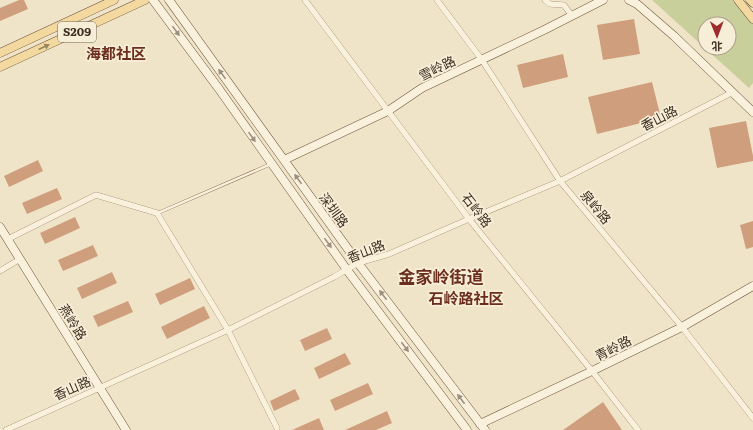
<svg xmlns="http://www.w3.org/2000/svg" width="753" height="430" font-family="Literata,'Noto Sans SC',serif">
	<rect width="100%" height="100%" fill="#f0e4c8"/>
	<!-- green -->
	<path fill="#c9cf9b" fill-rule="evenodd" d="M652,0h84l17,21v62l-4,5zM705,24h24v24h-24z"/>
	<!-- building -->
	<path fill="#cf9f7d" d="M19,0h5l4,9 -28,12v-13z
		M634,19l6,35 -37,6 -6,-35z
		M563,54l5,23 -45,11 -6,-23z
		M652,82l9,36 -64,16 -9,-37z
		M746,121l7,35v5l-36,7 -8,-40z
		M38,160l5,11 -34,16 -5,-11z
		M57,188l5,11 -35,15 -5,-11z
		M75,217l5,11 -35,16 -5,-11z
		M753,221v26l-7,2 -6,-24z
		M93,245l5,11 -35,15 -5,-11z
		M112,272l5,11 -35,16 -5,-11z
		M190,278l5,11 -35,16 -5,-11z
		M128,301l5,11 -35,15 -5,-11z
		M204,306l6,12 -43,21 -6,-12z
		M327,328l5,11 -27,12 -5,-11z
		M345,353l6,11 -32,15 -5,-11z
		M368,383l5,11 -38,17 -5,-11z
		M295,389l5,10 -26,12 -4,-10z
		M603,402l19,28h-59z
		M387,411l5,12 -16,7h-31z
		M319,418l5,12h-32z"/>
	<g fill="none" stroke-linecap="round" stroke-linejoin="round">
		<!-- lane casing -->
		<g stroke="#8d765c" stroke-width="3.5">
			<path id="lane" d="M158,213l113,-49"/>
		</g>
		<!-- street casing -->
		<g stroke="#8d765c" stroke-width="6">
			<path id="street" d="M305,0l164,219 123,152 46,59
				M437,0l45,60 78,121 122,146 71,91
				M545,0l5,4 14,1 8,11
				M8,239l88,-44 61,18 71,117 49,98
				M0,271l20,-12
				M6,430l222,-100 106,-53 24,-14 31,-9 80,-35 91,-38 173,-89"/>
		</g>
		<!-- secondary casing -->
		<g stroke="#6f573f" stroke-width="9">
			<path id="secondary" d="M153,0l66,89 128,181 120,160
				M169,0l189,263 127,167
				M629,0l8,4 37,32 79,76
				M284,160l104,-49 34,-23 122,-58 59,-30
				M0,227l126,203
				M480,424l112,-53 90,-44 71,-41"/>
		</g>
		<!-- primary casing -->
		<g stroke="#5b4430" stroke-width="9">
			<path id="primary" d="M738,0l15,19
				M750,0l3,3
				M0,53l114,-53
				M0,67l145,-67"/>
		</g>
		<!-- lane -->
		<use href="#lane" stroke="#faf1dc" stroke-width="2.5"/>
		<!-- street -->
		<use href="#street" stroke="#faf1dc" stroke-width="5.5"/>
		<!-- secondary -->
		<use href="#secondary" stroke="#faf1dc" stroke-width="8"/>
		<!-- primary -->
		<use href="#primary" stroke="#f3d9a0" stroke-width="8"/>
	</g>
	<!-- one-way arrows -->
	<defs><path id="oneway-solid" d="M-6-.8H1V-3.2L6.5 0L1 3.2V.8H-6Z"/></defs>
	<g fill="#9c907e">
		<use href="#oneway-solid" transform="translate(176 31) rotate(54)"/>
		<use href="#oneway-solid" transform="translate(222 74) rotate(-126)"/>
		<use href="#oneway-solid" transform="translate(252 137) rotate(55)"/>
		<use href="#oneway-solid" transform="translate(298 179) rotate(-126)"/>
		<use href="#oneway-solid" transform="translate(328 243) rotate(54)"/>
		<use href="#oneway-solid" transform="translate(383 295) rotate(-127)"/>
		<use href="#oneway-solid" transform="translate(405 347) rotate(53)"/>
		<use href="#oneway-solid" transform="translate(461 399) rotate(-127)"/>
	</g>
	<use fill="#988460" href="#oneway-solid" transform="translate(44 47) rotate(-25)"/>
	<g text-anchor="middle" stroke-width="3.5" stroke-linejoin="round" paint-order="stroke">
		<!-- shield labels -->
		<rect fill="#f7eed8" stroke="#756857" stroke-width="1" x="58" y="22" width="38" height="20" rx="3"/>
		<g font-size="12" font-weight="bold" fill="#3d2e20">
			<text x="77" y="36">S209</text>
		</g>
		<!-- street labels -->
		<g font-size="13" fill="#3d2e20" stroke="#f7eed8">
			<text transform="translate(437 68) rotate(-26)" y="5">雪岭路</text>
			<text transform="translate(659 118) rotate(-27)" y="5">香山路</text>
			<text transform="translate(596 207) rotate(50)" y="5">泉岭路</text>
			<text transform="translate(334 210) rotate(54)" y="5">深圳路</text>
			<text transform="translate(477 210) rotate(52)" y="5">石岭路</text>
			<text transform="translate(366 251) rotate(-21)" y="5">香山路</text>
			<text transform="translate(73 322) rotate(58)" y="5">燕岭路</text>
			<text transform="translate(613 348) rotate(-27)" y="5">青岭路</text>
			<text transform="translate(72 388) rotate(-24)" y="5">香山路</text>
		</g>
		<!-- quarter labels -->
		<g font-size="15" font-weight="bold" fill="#6b2e1e" stroke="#f7eed8">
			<text x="116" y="59">海都社区</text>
			<text x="466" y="304">石岭路社区</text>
		</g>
		<!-- district labels -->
		<g font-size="17" font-weight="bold" fill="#6b2e1e" stroke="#f7eed8">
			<text x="441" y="283">金家岭街道</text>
		</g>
	</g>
	<!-- north arrow -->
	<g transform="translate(717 36) rotate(179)"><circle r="19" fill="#f7eed8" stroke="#ada18e"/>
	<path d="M0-3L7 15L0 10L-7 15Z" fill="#9e2a2b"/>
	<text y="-6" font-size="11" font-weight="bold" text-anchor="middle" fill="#3d2e20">北</text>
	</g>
</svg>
